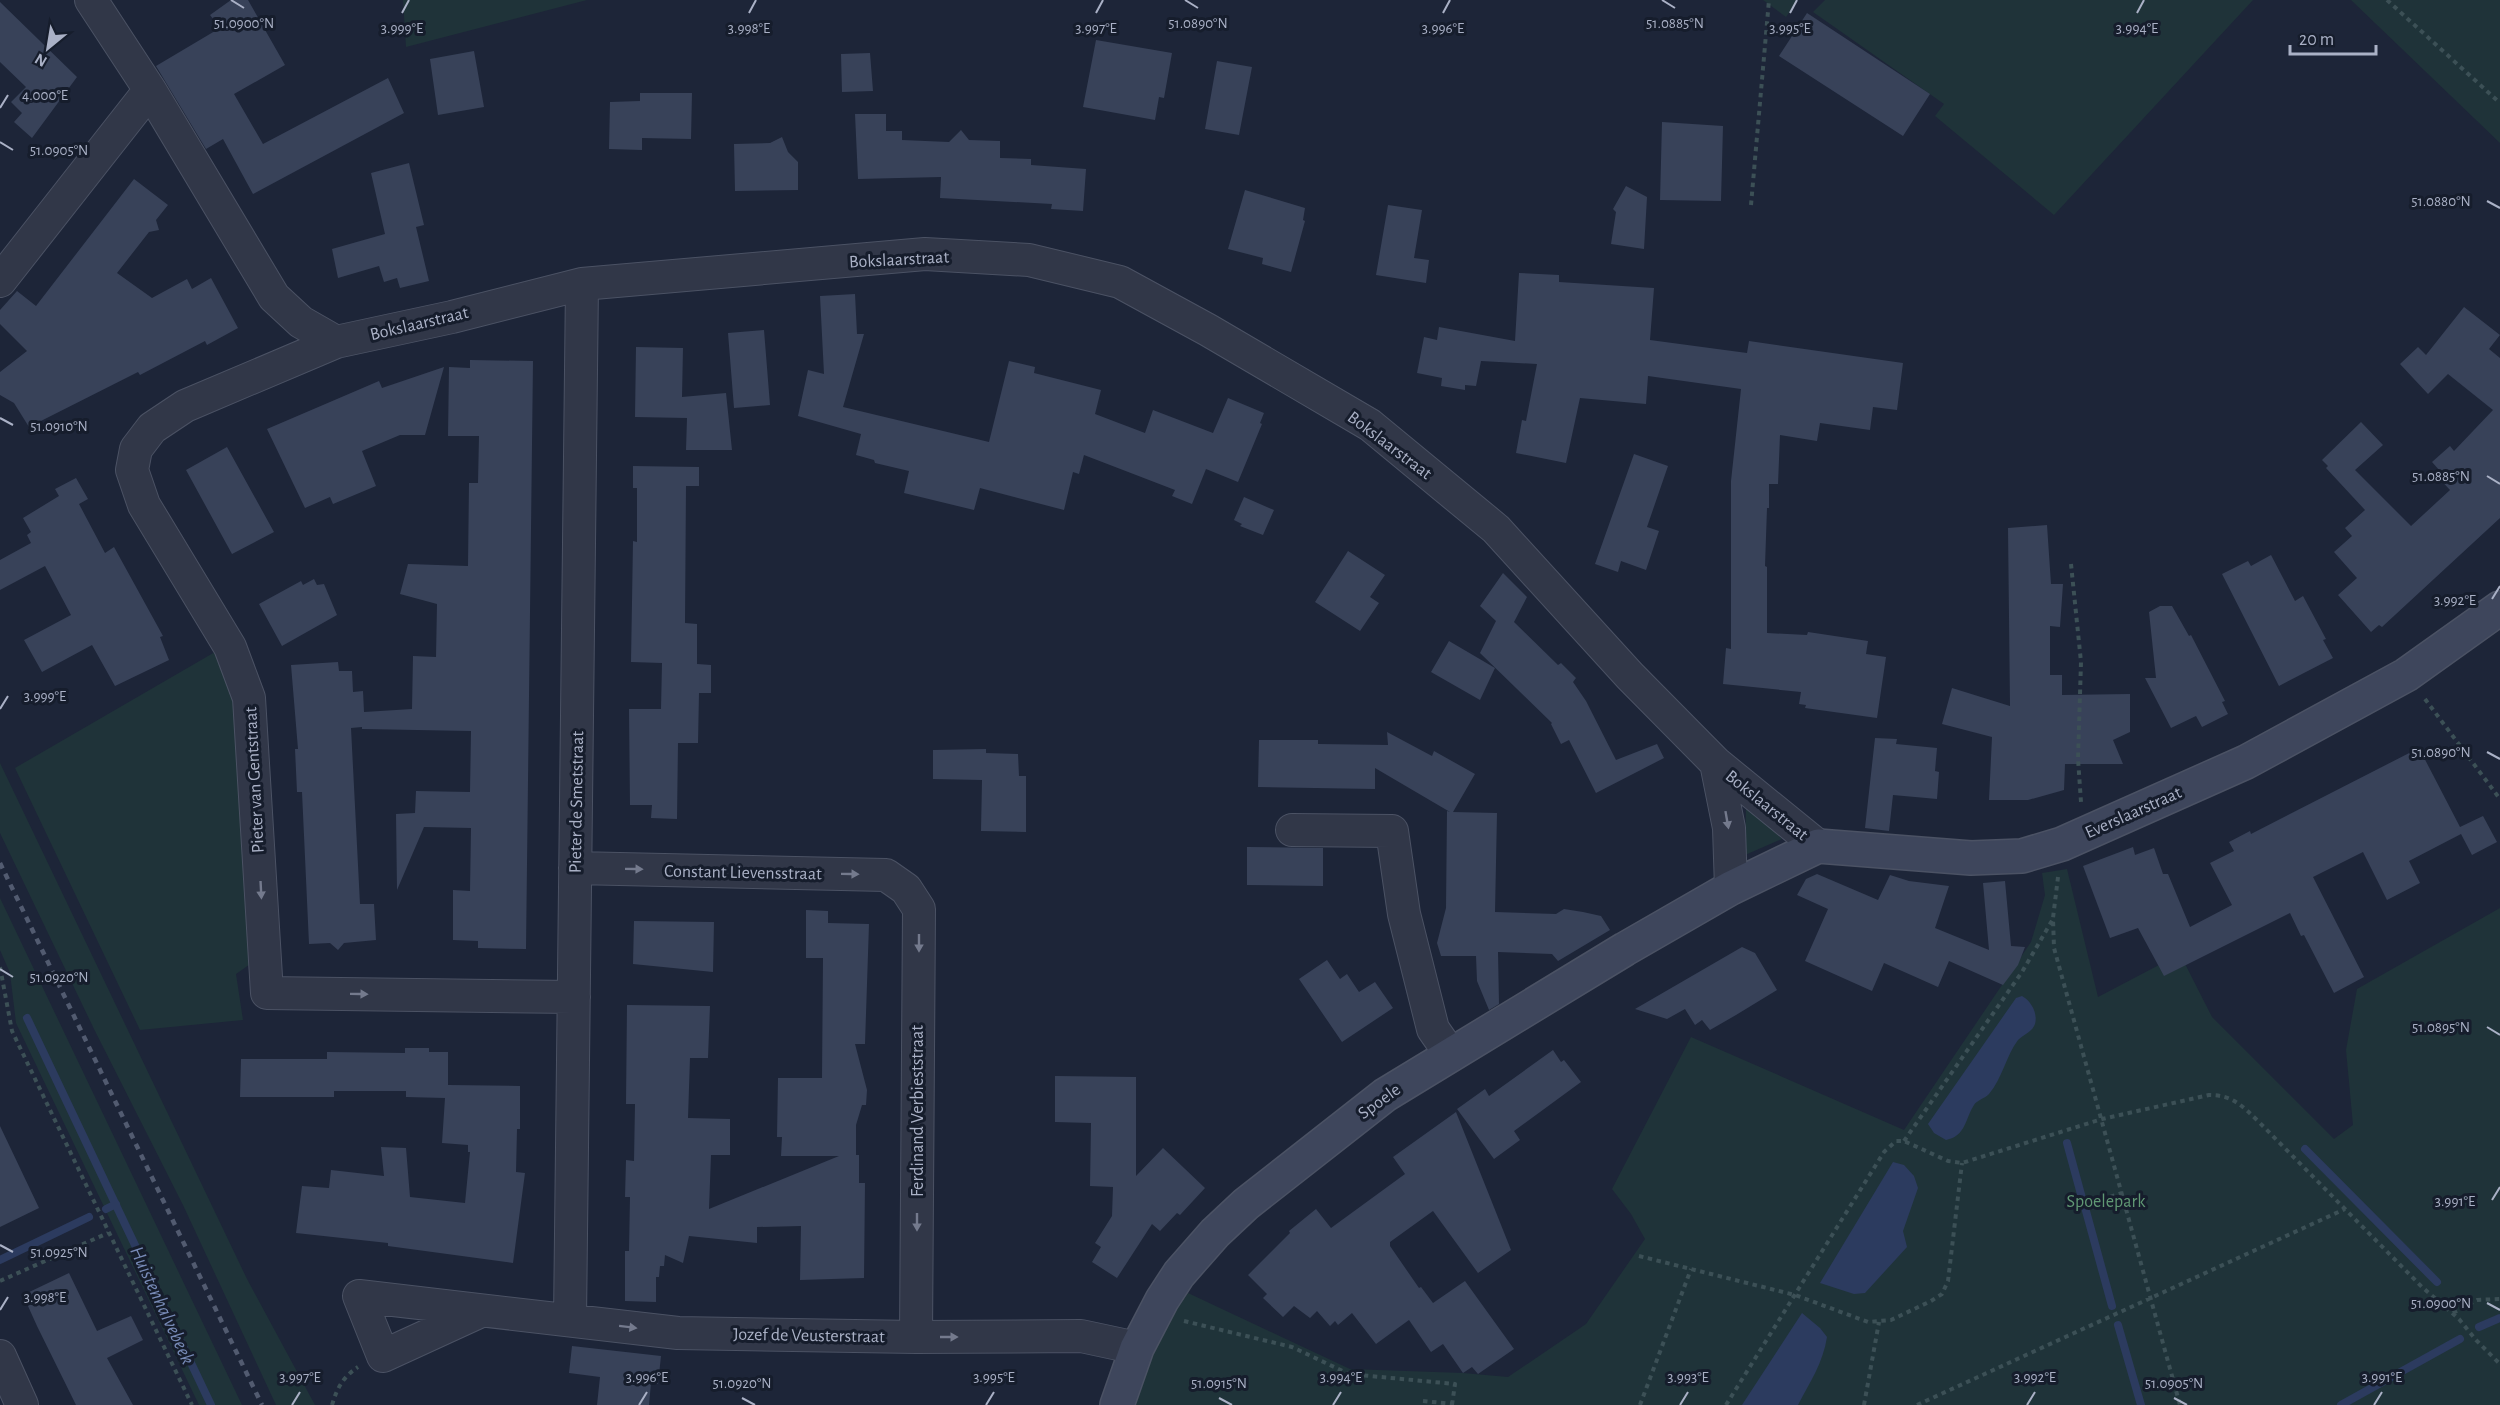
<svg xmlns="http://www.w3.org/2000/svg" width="2500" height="1405" font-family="'Alegreya Sans',sans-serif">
	<rect width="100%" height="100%" fill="#1d2538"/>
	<!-- green -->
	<path fill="#1f3339" d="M403,0h184l-181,47z
		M1763,0h35l-12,17z
		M1825,0h428l-199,215 -119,-99 9,-12 -131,-92z
		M2351,0h149v143z
		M215,652l26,50 15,258 -20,14 7,46 -103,10 -125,-262z
		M0,763l247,516 68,126h-39l-93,-200 -89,-176 -94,-196z
		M1746,805l36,34 -37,16z
		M2067,869l31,128 82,-43 32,63 122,122 19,-14 -7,-75 11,-61 143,-81v497h-1369l18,-47 31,-61 4,2 4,-6 162,76 113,4 45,4 78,-53 59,-85 -14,-25 -19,-25 79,-152 213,93 127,-188 14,-47 -3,-22z
		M0,898l242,507h-43l-183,-382 -6,-50 -10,-23z"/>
	<!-- water -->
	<path fill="#2c3b5f" d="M2022,996c9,5 16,17 13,28 -3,8 -11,10 -17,16 -12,16 -16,39 -29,54 -5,5 -12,6 -15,11 -9,14 -8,31 -28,35l-12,-7 -6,-9 88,-126z
		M1893,1162l11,3 10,11 4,12 -15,43 4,16 -42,46 -11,1 -34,-11z
		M1802,1313l18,15 7,9c-4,26 -17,45 -29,68h-56z"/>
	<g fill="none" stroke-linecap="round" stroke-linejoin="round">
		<!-- stream -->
		<path stroke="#2c3b5f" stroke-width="8" d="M27,1018l184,387
			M2067,1143l15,55
			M2305,1149l132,133
			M106,1209l10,-5
			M2086,1211l26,95
			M0,1260l89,-43
			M2118,1325l23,80
			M2479,1327l21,-9
			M2341,1405l119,-66"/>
	</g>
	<!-- building -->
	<path fill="#384259" d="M231,0h17l37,65 -51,29 29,50 125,-66 16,35 -151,81 -30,-55 -17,10 -50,-83 64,-38 -10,-13z
		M0,2l77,75 -45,61 -18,-16 8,-9 -11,-11 15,-15 -26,-25z
		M1807,13l123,81 -27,42 -124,-80z
		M1096,40l76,13 -8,45 -5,-1 -4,23 -72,-13z
		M474,51l10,56 -46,8 -8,-56z
		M870,53l3,38 -31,1 -1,-38z
		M1217,61l35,6 -13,68 -34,-6z
		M640,93h52l-1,46 -49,-1v12l-33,-1 1,-47 30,-1z
		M855,114h31v17h16v9l47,2 12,-12 8,10 31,1v17l31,1v6l55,4 -3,42 -32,-2 1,-5 -112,-6 1,-21 -83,2z
		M1662,122l61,4 -2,75 -61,-1z
		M782,137l6,15 10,10v28l-63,1 -1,-47 36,-1z
		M409,163l15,62 -8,2 13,54 -29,7 -3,-10 -13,4 -5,-16 -41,12 -6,-29 53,-15 -14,-61z
		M134,179l34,26 -12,15 3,10 -10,2 -32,41 35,25 35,-19 5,10 19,-11 27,50 -31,17 -2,-4 -65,34 -2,-3 -109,55 -15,-24 -14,-8v-23l27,-21 -27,-27v-14l17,-19 19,15z
		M1626,186l21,11 -3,52 -33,-5 5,-32 -3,-3z
		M1245,190l60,18 -2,12 2,1 -14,51 -29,-8 1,-6 -35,-9z
		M1388,205l34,5 -8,48 15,2 -3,23 -50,-8z
		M1519,273l40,2v7l95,6 -4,52 97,13 2,-12 154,22 -6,47 -24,-3 -3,23 -50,-7 -3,18 -37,-6 -2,49h-9v24h-2l-2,58 2,1v66l40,2 1,-3 60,9 -2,13 20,3 -9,61 -72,-10 1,-3 -7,-1 2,-12 -78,-8 3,-36 5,1v-168l10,-92 -93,-13 -2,28 -66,-6 -14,65 -50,-10 6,-33 4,1 11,-57 -56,-3 -5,25 -11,-1v5l-24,-4 1,-8 -25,-5 7,-36 13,3 2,-13 76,14z
		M855,294l2,40h7l-21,73 146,35 20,-81 26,6 -1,6 67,17 -6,24 50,19 8,-23 60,23 15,-35 36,15 -4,10 2,1 -24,58 -32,-13 -14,35 -20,-8 3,-6 -91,-35 -5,19 -6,-2 -9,38 -84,-22 -6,22 -70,-17 5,-22 -34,-8 -1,-3 -18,-5 5,-21 -63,-18 10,-46 16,4 -4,-78z
		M2464,307l36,28 -11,14 11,9v160l-118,109 -3,-2 -8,7 -33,-37 19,-17 -23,-26 18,-16 -7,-8 20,-18 -39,-42 2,-2 -6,-6 39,-38 22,23 -28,25 56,56 39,-36 -14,-15 4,-4 -8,-9 18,-16 4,5 39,-41 -45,-36 -20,20 -28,-30 18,-17 8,8z
		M764,330l6,75 -36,3 -6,-75z
		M636,347l47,1 -1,49 44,-4 6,57h-46l1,-32 -52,-1z
		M470,360l63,1 -7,588 -48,-1v-7l-25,-1v-50l17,1 1,-63 -47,-1 -27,63 -1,-76 19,-1 1,-22 54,1 1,-61 -109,-2v-2l-11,1 9,176h14l2,36 -32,3 -6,7 -8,-7 -21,1 -7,-152h-5l-2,-43h3l-7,-84 47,-3 1,9h13l1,21 10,-1 1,21 48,-3 1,-53 23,1 1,-53 -37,-10 8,-30 60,2 1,-83h9l1,-47h-31l1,-69 21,1z
		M444,367l-19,68h-25l-38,16 14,35 -43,18 -3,-7 -25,11 -38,-79 112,-48 3,7z
		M227,447l47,85 -42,22 -46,-84z
		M1634,454l34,12 -21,61 12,4 -13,39 -25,-9 -3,11 -23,-8z
		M633,466l66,1v19h-13l-1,137 12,1v40l14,1v28h-12l-1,50h-20l-1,76 -26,-1 1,-13h-22l-1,-96h32l1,-46 -31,-1 2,-121 4,1v-54h-4z
		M76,478l12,21 -9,5 26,49 9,-6 49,89 -3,1 9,23 -54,26 -23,-41 -50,27 -18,-32 47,-25 -26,-49 -45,24v-30l31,-17 -4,-8 4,-3 -8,-14 36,-22 -4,-7z
		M1244,497l30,13 -11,25 -23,-9 2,-2 -8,-4z
		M2047,525l4,59h12l-3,43 -10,-1v49h12v20l68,-1v38l-17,8 10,24h-58l-1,26 -36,10h-39l3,-63 -50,-13 10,-36 58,18 -2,-178z
		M1348,551l37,24 -15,22 9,6 -19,28 -45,-29z
		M2271,555l24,46 8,-5 23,43 -3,1 10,18 -54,28 -57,-112 26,-13 3,5z
		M1503,573l24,24 -13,25 44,43 3,-2 15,15 -3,4 13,19 30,59 41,-16 7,14 -68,35 -27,-53 -8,4 -10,-20 1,-1 -72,-70 16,-32 -16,-15z
		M314,579l3,6 7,-1 13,31 -55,31 -23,-42 42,-23 2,4z
		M2160,606h12l17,30 2,-1 34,66 -3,1 6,12 -26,13 -6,-11 -25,12 -26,-50h11l-7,-66z
		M1449,641l46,27 -15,32 -49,-28z
		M1387,732l45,24 2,-5 41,23 -22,38 44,1 -2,99 61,2 8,-5 19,3 18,4 9,14 -52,31 -6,-7 -54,-2 1,52 -10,6 -12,-29 -1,-25h-35l-4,-13 9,-35 1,-97 3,1 -75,-44v21l-117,-2 1,-47h59v4l70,1z
		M1875,738l22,1 -1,5 41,4 -2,23 4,1 -2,27 -44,-4 -4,36 -24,-3z
		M2419,748l41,79 23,-11 14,26 -25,13 -11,-21 -52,27 11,22 -33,17 -24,-48 -50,25 51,100 -30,16 -30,-58 -3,1 -11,-23 -126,63 -26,-48 -28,10 -27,-72 50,-19 2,8 19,-7 9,26h5l22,53 42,-22 -22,-42 24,-12 -5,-9 21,-11 1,3z
		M986,749v4l32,1 1,22h7v56l-45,-1 1,-51 -49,-1v-29z
		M1247,847l76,1v38l-76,-1z
		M1817,874l61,26 12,-25 19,6 40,5 -14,42 54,22 -6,-67 22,-2 6,65 14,1 -7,18 -15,20 -54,-24 -11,26 -54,-24 -12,28 -67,-30 23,-52 -31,-14 9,-16z
		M806,910l22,1v12l41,1 -4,120h-10l12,46 -1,15h-4l-6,20v30h3v28h6l-1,95 -64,2 1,-54 -44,1v16l-68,-7 -6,27 -18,-8 -1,11h-4l-1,11h-3v25l-31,-1v-50h4l1,-54h-5l1,-37 8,1 1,-57h-9l1,-99 83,1 -2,52h-18l-2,60 42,1v36h-19l-2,54 130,-53h-58l1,-19h-5l1,-59h44l1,-120h-17z
		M634,921l80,1 -1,50 -80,-8z
		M1742,947l13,6 22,37 -41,25 -26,15 -8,-10 -7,5 -10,-16 -18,10 -32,-10z
		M1327,960l13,19 7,-5 12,18 16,-10 18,26 -51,34 -43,-63z
		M405,1048h24v4h19v33l72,1v43h-3l-1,43 9,1 -12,90 -125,-17v-3l-92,-10 6,-47 27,2 2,-18 53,6 -3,-29 25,1 4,49 55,6 5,-51h-2v-7l-26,-2 3,-45 -39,-1v-6h-72v6h-94l1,-38h86v-7l78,1z
		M1553,1050l8,12 3,-2 17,22 -67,49 6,9 -26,19 -37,-50 28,-20 4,7z
		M1055,1076l81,1v99l27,-28 42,40 -25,27 -3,-2 -17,18 -8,-7 -35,54 -25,-16 9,-15 -6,-4 17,-27 1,-29 -23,-1 1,-63 -36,-1z
		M1456,1112l55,138 -33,23 -45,-62 -43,31v4l29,42 2,-1 12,16 32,-22 49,68 -36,25 -6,-7 -9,6 -20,-29 -12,8 -22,-32 -33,24 -24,-31 -14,12 -3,-4 -5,5 -13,-15 -7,7 -16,-12 -11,11 -20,-19 4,-4 -19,-19 42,-42 -1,-2 27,-22 15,19 74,-54 -12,-17z
		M0,1126l39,82 -39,19z
		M69,1273l28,58 34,-15 12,24 -36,18 26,47h-57l-39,-79 -14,-31z
		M572,1346l89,10 -3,28 -7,-1 -2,22h-52l3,-28 -31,-4z"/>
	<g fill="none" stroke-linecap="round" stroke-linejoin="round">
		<!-- street casing -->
		<g stroke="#4b5264" stroke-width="34">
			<path id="street" d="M91,0l59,90 124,207 27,25 35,20
				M0,281l150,-191
				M1716,763l13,65 2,60
				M1292,830l100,1 12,83 29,115 18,26
				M575,868l311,7 20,14 13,20 -3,428
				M574,997l-307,-4 -18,-295 -19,-51 -86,-142 -12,-35 4,-21 16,-21 33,-22 151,-64 116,-25 130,-33 343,-30 104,6 91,22 88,48 162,95 126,104 134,147 86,87 102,83
				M481,1311l-98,45 -24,-60 319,37 238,4 165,-1 56,12
				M570,1320l12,-1036
				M0,1356l22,49"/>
		</g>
		<!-- secondary casing -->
		<g stroke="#4b5264" stroke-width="36">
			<path id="secondary" d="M1117,1405l20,-57 25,-48 17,-26 36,-41 31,-29 139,-109 240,-146 106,-61 87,-42 153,12 51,-2 40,-12 184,-82 160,-87 94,-67"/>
		</g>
		<!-- path -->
		<path stroke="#3c5056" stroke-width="4" stroke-dasharray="4.5 4.5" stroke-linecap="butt" d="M2387,0l113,103
			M1751,205l18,-205
			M2071,564l10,98 -3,97 3,43
			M2425,699l75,100
			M2058,877l-5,41 1,30 126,457
			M0,967l12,64 180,374
			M1904,1141l118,-169 31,-53
			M2076,1208l46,-15
			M1639,1256l156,39 73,27 23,-2 40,-19 11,-7 6,-13 14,-118
			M0,1281l108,-48
			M2453,1313l24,-13 23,-1
			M1184,1321l108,26 57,27 106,10 -3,21
			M1423,1401l30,3
			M332,1405c5,-17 11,-28 26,-38
			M1640,1405l51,-136
			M1726,1405l158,-253 12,-11h8l44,20 14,2 140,-44 107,-24c24,0 33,11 49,26l164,166 37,32 17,21 24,24
			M1864,1405l15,-83
			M1917,1405l428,-196"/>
		<!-- street -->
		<use href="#street" stroke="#313748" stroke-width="32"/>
		<!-- secondary -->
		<use href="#secondary" stroke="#3e465c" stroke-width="33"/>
		<!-- rail -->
		<path stroke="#525b70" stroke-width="4.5" stroke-dasharray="6 6" stroke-linecap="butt" d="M0,863l262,542"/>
	</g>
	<!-- one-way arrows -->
	<defs><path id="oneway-solid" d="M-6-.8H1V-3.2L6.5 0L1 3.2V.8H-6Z" transform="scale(1.5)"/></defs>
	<g fill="#747a8d">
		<use href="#oneway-solid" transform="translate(1727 820) rotate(80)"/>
		<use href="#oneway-solid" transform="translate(634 869) rotate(1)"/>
		<use href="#oneway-solid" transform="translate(850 874) rotate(1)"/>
		<use href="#oneway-solid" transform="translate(261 890) rotate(87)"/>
		<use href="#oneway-solid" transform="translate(919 943) rotate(90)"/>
		<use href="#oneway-solid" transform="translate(359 994) rotate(1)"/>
		<use href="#oneway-solid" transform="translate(917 1222) rotate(90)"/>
		<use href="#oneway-solid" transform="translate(628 1327) rotate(7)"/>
		<use href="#oneway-solid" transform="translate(949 1337)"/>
	</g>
	<!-- ticks -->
	<path fill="none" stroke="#aab1c6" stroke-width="2" d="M231,0l13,8M1185,0l13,8M1662,0l13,8M402,13l7,-13M749,13l7,-13M1096,13l7,-13M1443,13l7,-13M1790,13l7,-13M2137,13l7,-13M0,108l8,-13M0,142l13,8M2487,201l13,7M0,418l13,7M2487,476l13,8M2492,599l8,-13M0,709l8,-13M2487,752l13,7M0,969l13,8M2487,1027l13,8M2492,1200l8,-13M0,1245l13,7M2487,1303l13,7M0,1310l8,-13M742,1398l13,7M1219,1398l13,7M2174,1398l13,7M292,1405l8,-13M639,1405l8,-13M986,1405l8,-13M1333,1405l8,-13M1680,1405l8,-13M2027,1405l8,-13M2374,1405l8,-13"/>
	<g text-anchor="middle" stroke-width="6" stroke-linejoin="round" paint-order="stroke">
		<!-- street labels -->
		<g font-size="18" fill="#aab1c6" stroke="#161d2c">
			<text transform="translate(899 259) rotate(-3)" y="6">Bokslaarstraat</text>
			<text transform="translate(419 323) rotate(-13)" y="6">Bokslaarstraat</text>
			<text transform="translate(1390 445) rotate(37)" y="6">Bokslaarstraat</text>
			<text transform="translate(254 780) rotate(-93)" y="6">Pieter van Gentstraat</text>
			<text transform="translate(576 802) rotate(-89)" y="6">Pieter de Smetstraat</text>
			<text transform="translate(1767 805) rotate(39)" y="6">Bokslaarstraat</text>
			<text transform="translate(2133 812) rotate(-24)" y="6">Everslaarstraat</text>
			<text transform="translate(743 872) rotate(1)" y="6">Constant Lievensstraat</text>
			<text transform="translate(1379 1101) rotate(-36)" y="6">Spoele</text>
			<text transform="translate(917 1111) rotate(-90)" y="6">Ferdinand Verbieststraat</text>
			<text transform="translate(809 1335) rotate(1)" y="6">Jozef de Veusterstraat</text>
		</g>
		<!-- park labels -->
		<g font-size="18" fill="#609874" stroke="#161d2c">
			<text x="2106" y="1207">Spoelepark</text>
		</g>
		<!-- water labels -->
		<g font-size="20" font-style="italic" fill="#778ab6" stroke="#161d2c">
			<text transform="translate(163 1305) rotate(65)" y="7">Huistenhalvebeek</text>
		</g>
	</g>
	<g font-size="15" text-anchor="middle" fill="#aab1c6" stroke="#161d2c" stroke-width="6" stroke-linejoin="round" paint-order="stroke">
		<text x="244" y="28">51.0900°N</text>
		<text x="1198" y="28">51.0890°N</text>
		<text x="1675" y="28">51.0885°N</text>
		<text x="402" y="33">3.999°E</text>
		<text x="749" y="33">3.998°E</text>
		<text x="1096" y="33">3.997°E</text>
		<text x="1443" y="33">3.996°E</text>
		<text x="2137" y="33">3.994°E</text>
		<text x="1790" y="33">3.995°E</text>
		<text x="45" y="100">4.000°E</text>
		<text x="59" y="155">51.0905°N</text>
		<text x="2441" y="206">51.0880°N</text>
		<text x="59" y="431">51.0910°N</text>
		<text x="2441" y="481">51.0885°N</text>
		<text x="2455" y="605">3.992°E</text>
		<text x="45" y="701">3.999°E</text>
		<text x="2441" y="757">51.0890°N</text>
		<text x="59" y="982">51.0920°N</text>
		<text x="2441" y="1032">51.0895°N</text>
		<text x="2455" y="1206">3.991°E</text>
		<text x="59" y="1257">51.0925°N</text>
		<text x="45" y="1302">3.998°E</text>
		<text x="2441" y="1308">51.0900°N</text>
		<text x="300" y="1382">3.997°E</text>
		<text x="647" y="1382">3.996°E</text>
		<text x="994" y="1382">3.995°E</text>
		<text x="1341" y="1382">3.994°E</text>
		<text x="1688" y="1382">3.993°E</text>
		<text x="2035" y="1382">3.992°E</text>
		<text x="2382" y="1382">3.991°E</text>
		<text x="742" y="1388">51.0920°N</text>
		<text x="1219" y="1388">51.0915°N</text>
		<text x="2174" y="1388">51.0905°N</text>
	</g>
	<!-- north arrow -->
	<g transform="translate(48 48) rotate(210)" stroke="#161d2c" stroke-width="4.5" paint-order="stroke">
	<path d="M0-4.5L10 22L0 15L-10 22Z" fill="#aab1c6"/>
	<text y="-9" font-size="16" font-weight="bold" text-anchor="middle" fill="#aab1c6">N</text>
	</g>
	<!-- scale -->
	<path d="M2290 45v9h86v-9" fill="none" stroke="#aab1c6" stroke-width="3"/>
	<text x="2299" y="45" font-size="18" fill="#aab1c6" stroke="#161d2c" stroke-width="4.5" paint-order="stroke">20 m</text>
</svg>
